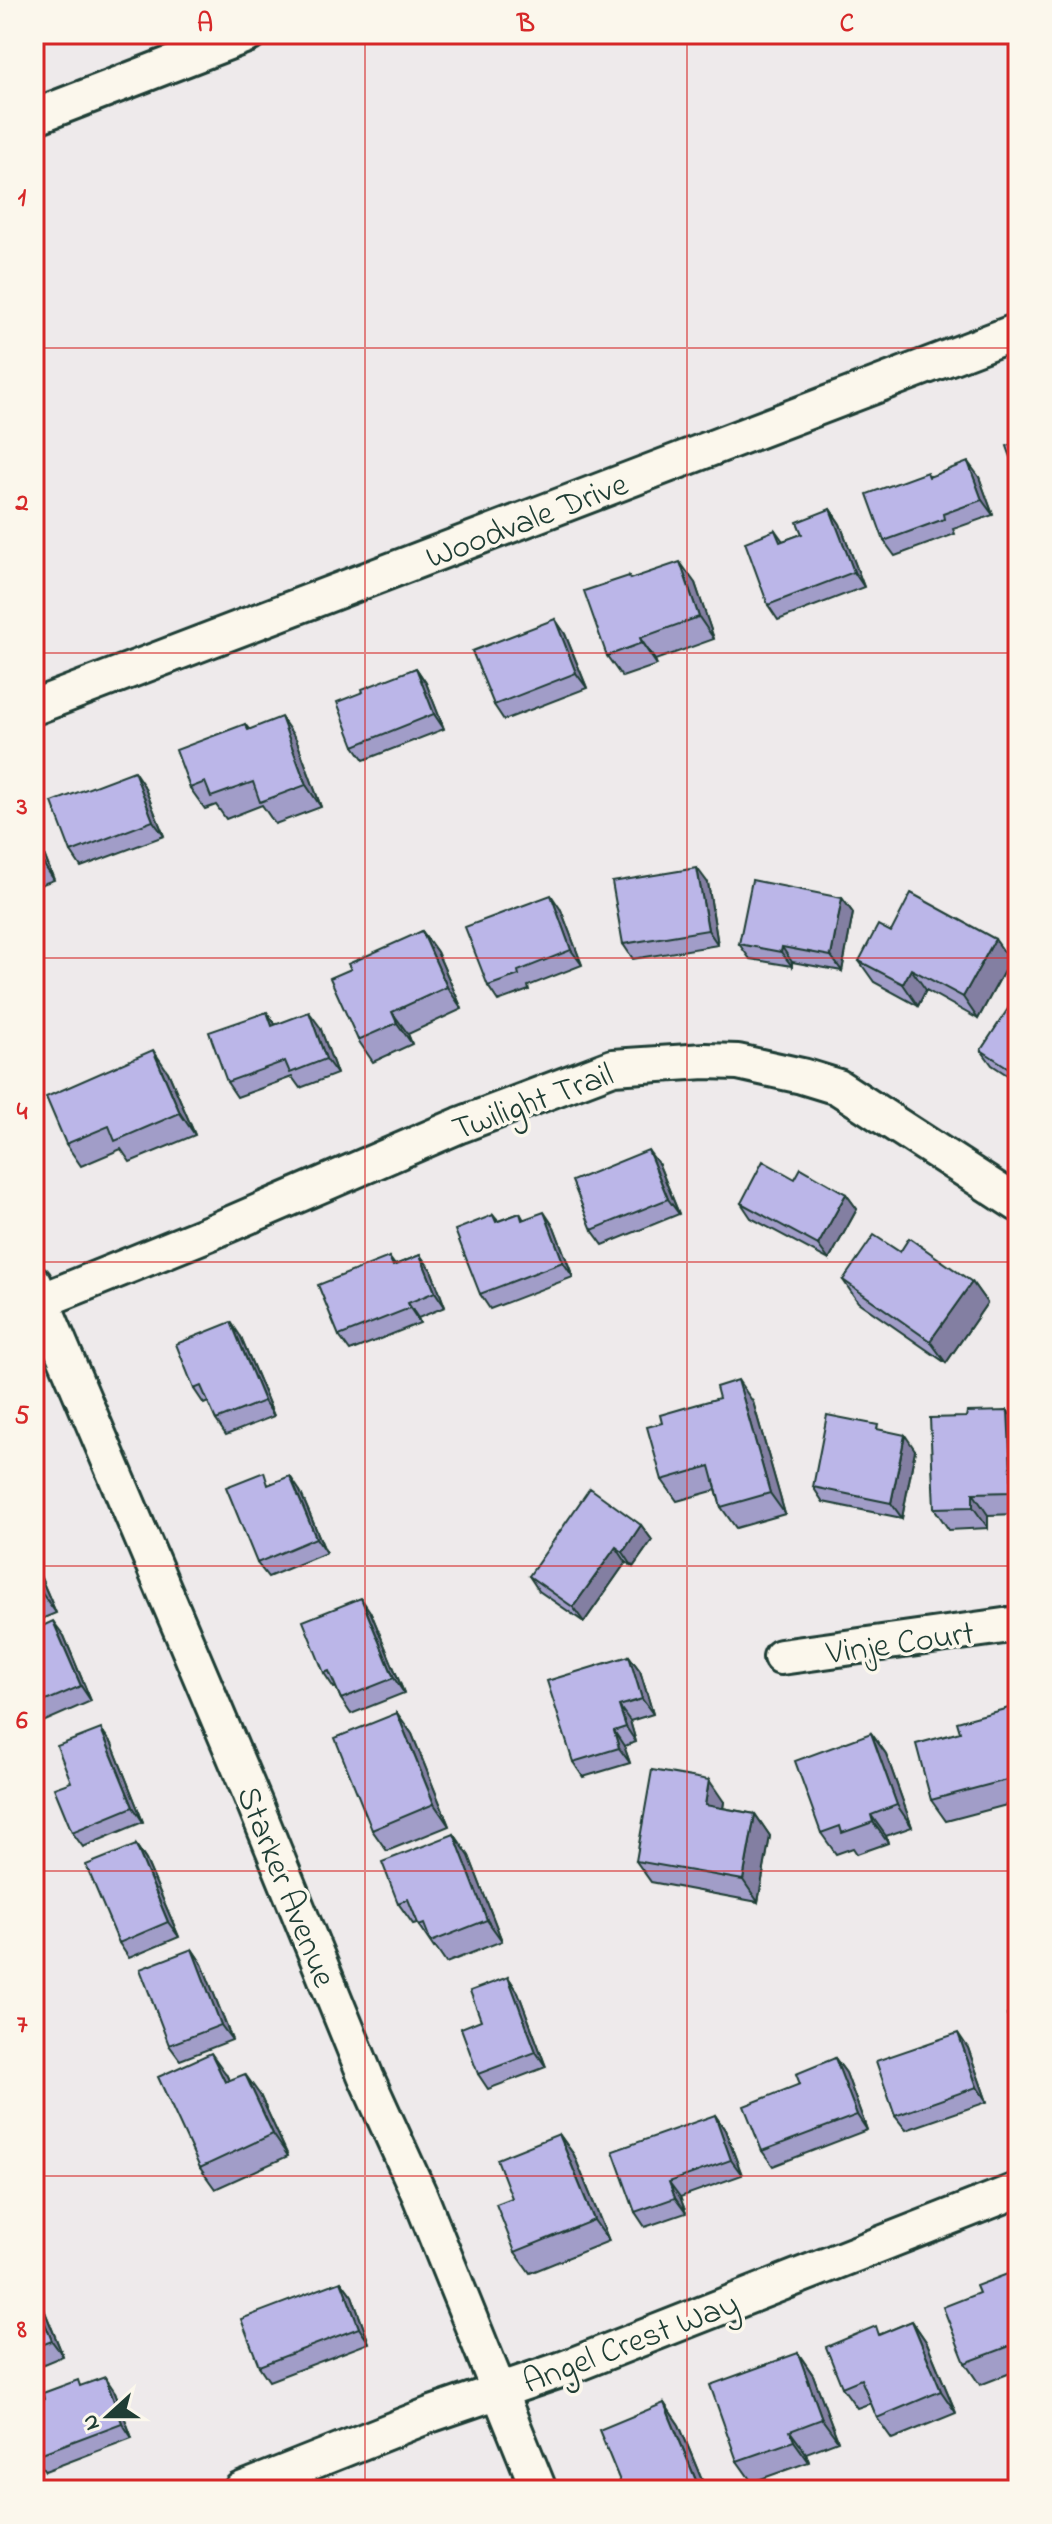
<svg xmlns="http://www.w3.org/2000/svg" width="1052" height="2524" font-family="'Indie Flower',sans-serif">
	<rect width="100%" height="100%" fill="#eeeaeb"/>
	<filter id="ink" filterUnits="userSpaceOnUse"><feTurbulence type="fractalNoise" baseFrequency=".0125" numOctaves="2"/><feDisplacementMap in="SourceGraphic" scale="16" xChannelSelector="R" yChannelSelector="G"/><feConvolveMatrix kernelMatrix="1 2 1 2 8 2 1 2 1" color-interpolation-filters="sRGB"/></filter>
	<g filter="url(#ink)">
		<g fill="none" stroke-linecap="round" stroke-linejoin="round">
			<!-- minor casing -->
			<g stroke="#1f3d34" stroke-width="40">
				<path id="minor" d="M34,117l215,-83
					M34,707l984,-376
					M34,1283l220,519 112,275 54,119 119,294
					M41,1301l173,-70 246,-106 153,-58 92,-6 33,1 64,14 36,11 180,117
					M781,1657l237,-33
					M241,2490l191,-76 131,-45 455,-179"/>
			</g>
			<!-- minor -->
			<use href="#minor" stroke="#fbf7ec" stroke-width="34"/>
		</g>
		<!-- wall -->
		<path fill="#a19dc8" stroke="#1f3d34" stroke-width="2" d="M930,476l49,1 14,38 -40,14 2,5 -60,22 -11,-15z
			M830,509l10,15 24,63 -86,33 -10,-15 7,-75 8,11 19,-7z
			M629,576l2,3 64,4 19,56 -59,21 2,5 -35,12 -15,-21z
			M555,619l10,15 22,54 -83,32 -10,-15z
			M416,668l10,15 18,46 -80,31 -10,-14 9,-54z
			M245,724l4,5 47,10 25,68 -46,17 -13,-19 -36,14 -10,-14 -11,4 -15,-21z
			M144,786l20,50 -83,31 -10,-15z
			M34,829l20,51 -20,7z
			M708,883l10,62 -85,14 -10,-15z
			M842,898l11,15 -11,58 -50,-9v4l-42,-7 -11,-15z
			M561,910l21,55 -54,21 1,4 -31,11 -10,-15z
			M422,931l15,21 25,57 -54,25 4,10 -39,18 -15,-22 -7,-71z
			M891,932l119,28 -32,59 -52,-29 -8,16 -44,-24 -15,-21z
			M1018,996v86l-26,-17 -11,-15z
			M276,1024l44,3 17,47 -37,14 -8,-11 -55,20 -10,-15z
			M168,1072l27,63 -65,27 -9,-13 -40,17 -15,-22z
			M659,1165l20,49 -76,31 -11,-15z
			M795,1179l51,15 11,15 -28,51 -78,-42 -10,-15z
			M520,1213l4,7 30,7 19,50 -83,32 -10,-15 13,-79 5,6z
			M420,1255l11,15 14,37 -27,11 2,5 -70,28 -11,-15 50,-79 6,8z
			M843,1280l129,2 15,21 -41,60 -88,-61z
			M241,1337l33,79 -48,19 -10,-15 -8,-18 -4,2 -10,-15z
			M753,1402l32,112 -49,14 -15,-21 -5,-17 -39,11 -15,-21z
			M1008,1411l10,14v89l-30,1v13l-39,2 -15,-22 32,-91z
			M881,1430l34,20 -13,68 -79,-16 -10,-15z
			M272,1483l28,8 26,62 -58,24 -11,-14z
			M641,1525l11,15 -19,27 -7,-5 -42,60 -45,-31 -10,-15z
			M34,1562l22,51 -22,9z
			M371,1613l33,80 -53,21 -10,-15 -5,-12 -2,1 -10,-15z
			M34,1630l30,6 27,65 -48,21 -9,-13z
			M629,1656l11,15 13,43 -23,7 6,21 -12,4 6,17 -47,14 -10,-15z
			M1016,1706l2,3v93l-72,19 -15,-21 29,-68z
			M397,1713l15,21 37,92 -62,25 -15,-21z
			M871,1733l15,21 26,73 -26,9 2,7 -31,11 -4,-6 -17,6 -15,-21z
			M112,1744l31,78 -60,25 -11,-15 -1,-50z
			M724,1802l-1,6 32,6 15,22 -12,66 -107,-20 -15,-21z
			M454,1834l15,22 33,85 -56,22 -11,-16 -1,1 -17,-25 -4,1 -15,-21z
			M136,1845l10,15 33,77 -50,21 -10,-15z
			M192,1949l10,15 30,76 -52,20 -11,-15z
			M508,1977l10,15 28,75 -58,22 -10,-15 3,-54z
			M968,2048l19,54 -81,28 -11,-14z
			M835,2058l11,15 21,57 -94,36 -11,-15 38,-67z
			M226,2074l3,6 31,15 28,61 -73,33 -15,-21z
			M715,2115l10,15 17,45 -62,22 6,16 -41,14 -10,-15z
			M559,2134l15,21 35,86 -79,32 -15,-21 -3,-54z
			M1018,2270v100l-38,15 -15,-22 14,-70z
			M341,2281l11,15 17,47 -100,38 -10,-15z
			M34,2285l29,71 -29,12z
			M912,2321l15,22 29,70 -64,26 -15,-21 -6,-15 -14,5 -15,-21 39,-53z
			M798,2353l15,22 25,66 -32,12 3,9 -57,20 -15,-21z
			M81,2386l34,6 17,46 -87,33 -11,-16z
			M664,2403l15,22 27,65h-81l-3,-4z"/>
		<!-- shaded-wall -->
		<path fill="#837fa2" stroke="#1f3d34" stroke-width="2" d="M968,462l11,15 14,38 -11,-15z
			M830,509l10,15 24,63 -10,-15z
			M680,562l15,21 19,56 -15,-22z
			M555,619l10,15 22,54 -11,-15z
			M640,638l15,22 2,5 -15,-22z
			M416,668l10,15 18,46 -10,-15z
			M281,717l15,22 25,68 -15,-22z
			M134,771l10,15 20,50 -11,-15z
			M34,829l20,51 -10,-15 -10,-25z
			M697,868l11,15 10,62 -10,-15z
			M551,895l10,15 21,55 -11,-15z
			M842,898l11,15 -11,58 -11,-15z
			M422,931l15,21 25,57 -15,-22z
			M995,939l15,21 -32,59 -15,-22z
			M782,947l10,15v4l-11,-14z
			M911,969l15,21 -8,16 -15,-22z
			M267,1012l10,15 -5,-1z
			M309,1012l11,15 17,47 -11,-15z
			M392,1012l16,22 4,10 -15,-21z
			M153,1050l15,22 27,63 -15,-22z
			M648,1150l11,15 20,49 -11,-15z
			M846,1194l11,15 -28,51 -11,-15z
			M544,1212l10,15 19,50 -10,-15z
			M420,1255l11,15 14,37 -10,-15z
			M972,1282l15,21 -41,60 -16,-22z
			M408,1303l10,15 2,5 -10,-15z
			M231,1322l10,15 33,79 -10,-15z
			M738,1380l15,22 32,112 -15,-21z
			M1008,1411l10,14v76l-6,-9z
			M905,1435l10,15 -13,68 -11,-15z
			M290,1476l10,15 26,62 -10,-15z
			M973,1493l15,22v13l-15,-21z
			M641,1525l11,15 -19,27 -10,-15z
			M616,1547l10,15 -42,60 -11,-15z
			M34,1562l22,51 -15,-21 -7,-16z
			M361,1598l10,15 33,80 -10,-15z
			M53,1621l11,15 27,65 -10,-15z
			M629,1656l11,15 13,43 -11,-15z
			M619,1706l11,15 6,21 -10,-15z
			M397,1713l15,21 37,92 -15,-22z
			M101,1729l11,15 31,78 -10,-15z
			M614,1731l10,15 6,17 -11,-15z
			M871,1733l15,21 26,73 -15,-22z
			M709,1780l15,22 -4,24 -15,-21z
			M755,1814l15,22 -12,66 -15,-22z
			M871,1815l15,21 2,7 -15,-21z
			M454,1834l15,22 33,85 -15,-21z
			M136,1845l10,15 33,77 -11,-15z
			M192,1949l10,15 30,76 -11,-15z
			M508,1977l10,15 28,75 -10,-15z
			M958,2033l10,15 19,54 -10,-15z
			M211,2053l15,21 14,30 -15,-22z
			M835,2058l11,15 21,57 -10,-15z
			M245,2074l15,21 28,61 -15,-22z
			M715,2115l10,15 17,45 -11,-15z
			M559,2134l15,21 35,86 -15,-21z
			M669,2182l11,15 6,16 -11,-15z
			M341,2281l11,15 17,47 -10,-15z
			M34,2285l29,71 -11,-15 -18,-45z
			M912,2321l15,22 29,70 -15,-22z
			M798,2353l15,22 25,66 -16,-22z
			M105,2377l10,15 17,46 -10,-15z
			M664,2403l15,22 27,65h-6z
			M790,2431l16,22 3,9 -15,-21z"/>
		<!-- building -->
		<path fill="#bbb6e8" stroke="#1f3d34" stroke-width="2" d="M1018,442v35l-11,-31z
			M968,462l14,38 -39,14 1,5 -60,22 -17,-47 60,-22 2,5z
			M830,509l24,63 -86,33 -23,-63 30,-12 5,12 22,-8 -5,-12z
			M680,562l19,55 -59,21 2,5 -35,13 -23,-65 45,-15 1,3z
			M555,619l21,54 -82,32 -22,-54z
			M416,668l18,46 -80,32 -17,-44 26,-10 -1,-3z
			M281,717l25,68 -46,17 -7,-20 -42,15 -6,-15 -15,6 -14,-38 69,-26 3,6z
			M134,771l19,50 -82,31 -19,-50z
			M34,840l10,25 -10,3z
			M697,868l11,62 -85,14 -11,-62z
			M752,880l90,18 -11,58 -49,-9 -1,5 -42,-8z
			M911,893l84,46 -32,58 -52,-28 -8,15 -44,-23 19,-36 13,7z
			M551,895l20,55 -53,21 1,4 -31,11 -23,-59z
			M422,931l25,56 -55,25 5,11 -39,17 -28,-62 21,-9 -3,-5z
			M1017,995l1,1v78l-37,-24z
			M267,1012l5,14 37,-14 17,47 -36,14 -5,-12 -58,21 -18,-50z
			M153,1050l27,63 -65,28 -6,-15 -43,18 -20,-47z
			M648,1150l20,49 -76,31 -20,-49z
			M763,1161l32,18 6,-11 45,26 -28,51 -77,-42z
			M544,1212l19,50 -83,32 -25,-64 38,-15 3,7 24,-9 2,7z
			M874,1235l26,17 9,-14 63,44 -42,59 -87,-61z
			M420,1255l15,37 -27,11 2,5 -71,28 -21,-51 71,-28 4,9z
			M231,1322l33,79 -48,19 -15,-34 -7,3 -18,-45z
			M738,1380l32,113 -49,14 -11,-41 -48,14 -15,-53 15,-4 -2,-8 59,-17 -3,-11z
			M1008,1411l4,81 -39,1v14l-39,1 -4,-90 36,-1 1,-5z
			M827,1415l51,10 -1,4 28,6 -14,68 -78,-16z
			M264,1472l4,13 22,-9 26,62 -59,25 -31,-76z
			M590,1488l51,37 -18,27 -7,-5 -43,60 -44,-31z
			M34,1576l7,16 -7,2z
			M361,1598l33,80 -53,21 -12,-28 -5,2 -21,-52z
			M53,1621l28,65 -47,20v-76z
			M629,1656l13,43 -23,7 7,21 -12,4 5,17 -46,14 -26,-81z
			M1016,1706l2,7v64l-87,23 -15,-56 44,-12 -3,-10z
			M397,1713l37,91 -62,26 -37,-92z
			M101,1729l32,78 -61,25 -18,-44 17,-6 -14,-36z
			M871,1733l26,72 -26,10 2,7 -31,11 -2,-7 -19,7 -26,-72z
			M652,1770l57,10 -4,25 50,9 -12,66 -107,-19z
			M454,1834l33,86 -56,22 -7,-18 -5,2 -11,-27 -10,4 -16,-41z
			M136,1845l32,77 -49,21 -33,-78z
			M192,1949l29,76 -52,20 -29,-76z
			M508,1977l28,75 -58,22 -17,-46 20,-8 -11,-29z
			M1018,2010v35l-11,-30z
			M958,2033l19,54 -82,29 -19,-55z
			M211,2053l14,29 20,-8 28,60 -73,34 -42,-91z
			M835,2058l22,57 -95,36 -18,-45 56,-22 -4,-10z
			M715,2115l16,45 -62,22 6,16 -40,14 -22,-61z
			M559,2134l35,86 -79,32 -19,-48 16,-6 -15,-39z
			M1018,2270v73l-53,20 -22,-56 36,-14 -3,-7z
			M341,2281l18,47 -100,38 -18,-47z
			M34,2296l18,45 -18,7z
			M912,2321l29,70 -64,27 -16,-39 -19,8 -16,-40 50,-21 3,9z
			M798,2353l24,66 -32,12 4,10 -57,20 -27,-76z
			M105,2377l17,46 -88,33v-53l10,-4 -1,-6 35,-13 2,6z
			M664,2403l36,87h-69l-3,-6 -6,2 -23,-56z
			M425,2484l2,6h-19z"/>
	</g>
	<!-- grid -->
	<path fill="none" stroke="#d62828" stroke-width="2" stroke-opacity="0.55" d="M365,34v2456M687,34v2456M34,348h984M34,653h984M34,958h984M34,1262h984M34,1566h984M34,1871h984M34,2176h984"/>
	<g text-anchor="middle" stroke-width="7" stroke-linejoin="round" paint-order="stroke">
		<!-- street labels -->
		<g font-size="34" fill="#1f3d34" stroke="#fbf7ec">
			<text transform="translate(526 519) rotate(-21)" y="12">Woodvale Drive</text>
			<text transform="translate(532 1100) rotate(-20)" y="12">Twilight Trail</text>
			<text transform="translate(900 1641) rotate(-8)" y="12">Vinje Court</text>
			<text transform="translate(288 1886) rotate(68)" y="12">Starker Avenue</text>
			<text transform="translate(630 2341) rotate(-21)" y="12">Angel Crest Way</text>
		</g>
	</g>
	<!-- margin -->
	<rect width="1052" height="2524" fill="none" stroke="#fbf7ec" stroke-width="88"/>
	<!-- north arrow -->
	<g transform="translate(108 2416) rotate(249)" stroke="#fbf7ec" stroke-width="6" paint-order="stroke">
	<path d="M0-6L14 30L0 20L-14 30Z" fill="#1f3d34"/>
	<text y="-12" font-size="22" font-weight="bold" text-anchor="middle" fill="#1f3d34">N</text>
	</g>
	<rect x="44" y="44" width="964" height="2436" fill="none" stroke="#d62828" stroke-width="3"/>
	<g font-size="26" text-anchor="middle" font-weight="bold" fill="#d62828">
		<text x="205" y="31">A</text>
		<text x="526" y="31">B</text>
		<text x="847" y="31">C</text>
		<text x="22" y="205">1</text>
		<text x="22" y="510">2</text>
		<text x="22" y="814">3</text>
		<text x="22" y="1119">4</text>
		<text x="22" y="1423">5</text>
		<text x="22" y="1728">6</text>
		<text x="22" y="2032">7</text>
		<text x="22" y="2337">8</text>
	</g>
</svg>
